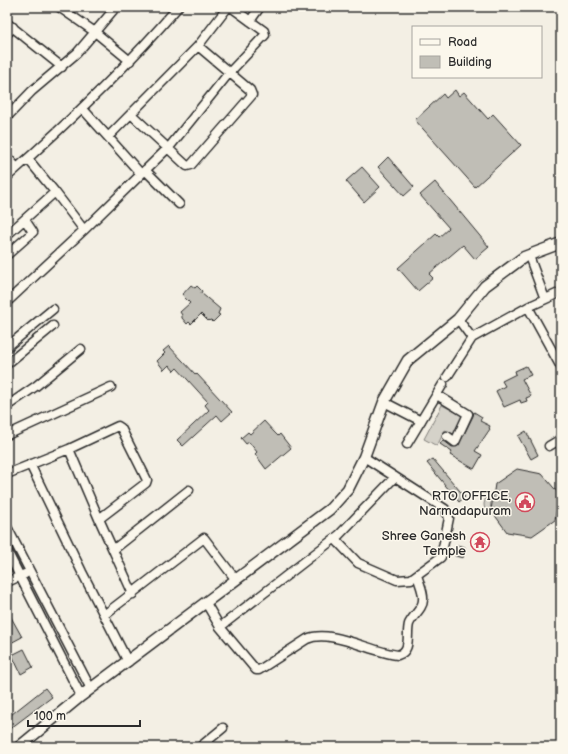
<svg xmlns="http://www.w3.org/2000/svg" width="568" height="754" font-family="'Balsamiq Sans',sans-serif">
	<rect width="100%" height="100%" fill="#f3efe4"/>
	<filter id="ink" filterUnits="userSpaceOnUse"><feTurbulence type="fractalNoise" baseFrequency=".025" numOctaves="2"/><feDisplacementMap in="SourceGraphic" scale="8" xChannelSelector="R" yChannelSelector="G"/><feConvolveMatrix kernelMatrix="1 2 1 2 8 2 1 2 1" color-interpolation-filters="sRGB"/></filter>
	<g filter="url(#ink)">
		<!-- green -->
		<path fill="#d5d2c9" stroke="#807e7a" d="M442,405l23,12 -10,19 -10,-6 -8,16 -13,-7z
			M487,493l5,1 -2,17h-2v2h-3l-1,-9z"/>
		<!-- building -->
		<path fill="#c0beb6" stroke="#2b2b2b" d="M455,90l4,6 5,-4 24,27 5,-5 28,31 -46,42 -60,-67 28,-26 3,4z
			M388,157l26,30 -10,9 -26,-29z
			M362,167l18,20 -16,15 -18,-21z
			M435,182l54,65 -14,12 -12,-14 -34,29 4,4 -15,13 -20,-23 38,-34 3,3 10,-9 -29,-33z
			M191,285l4,3 2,-2 5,5 -1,2 19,16 -2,5 2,1 -7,7 -2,-2 -3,1 -7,-7 -10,10 -2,-2 -2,2 -5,-6v-3l-2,-3 10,-9 -8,-8z
			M169,346l27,29 1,-1 35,38 -10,9 -5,-6 -34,31 -6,-6 32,-30 -4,-5 3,-3 -31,-34 -3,3 -5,-6 -5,5 -7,-9 8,-8 -2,-2z
			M526,366l5,9 -9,4 9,17 -5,2 1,3 -6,2 -1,-3 -16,7 -8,-16 9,-5 -3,-5 14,-7 -1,-3z
			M474,412l8,5 -2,4 10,5 -1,2 1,1 -15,22 7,4 -8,14 -24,-14 2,-3 -12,-8 3,-4 9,7 6,-1 15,-30z
			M264,421l10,11 4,4 2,-2 11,14 -25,21 -11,-15 2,-2 -8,-10 -3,2 -5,-6 7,-6 2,2z
			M526,431l12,24 -7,4 -13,-23z
			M433,459l32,38 -6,5 -32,-39z
			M517,469l25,5 17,20 -4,26 -23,16 -25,-4 -16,-22 4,-26z
			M479,536l6,2 -3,10 -7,-2z
			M457,545l8,2 -2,11 -8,-2z
			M7,610l15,27 -15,8z
			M24,649l9,18 -12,7 -9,-19z
			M45,688l7,9 -45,34v-13z"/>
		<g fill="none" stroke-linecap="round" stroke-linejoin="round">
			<!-- minor casing -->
			<g stroke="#2b2b2b" stroke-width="11">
				<path id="minor" d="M59,7l36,25 35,29
					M250,21l10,-14
					M7,23l55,44
					M7,34l6,-7
					M82,108l26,29
					M131,114l56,52 4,-1 61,-70 -2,-5 -52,-44
					M7,117l25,-26 45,-38 39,-46
					M7,157l10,11
					M28,159l27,33 29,38
					M145,170l34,34
					M141,174l-33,-37 90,-91 30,-39
					M7,177c60,-53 119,-109 171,-170
					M7,235l48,-43
					M7,255l26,-23 -8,-12
					M529,256l16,43
					M7,302l77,-72 87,-85 58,-72 36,-38 -1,-4 -33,-24
					M528,307l33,60
					M458,319l14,19
					M7,347l46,-38
					M7,364l46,-38
					M447,377l25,-39 56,-31 33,-15
					M437,395l31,19 -13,28 -8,-6
					M384,402l37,19
					M7,406l29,-20 45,-37
					M7,435l104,-48
					M407,444l36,-60
					M549,446l12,-7
					M69,449l30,70 34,75
					M30,464l52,108 46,90
					M7,474l62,-25 49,-23 3,2 26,52 -1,3 -47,36
					M7,527l84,162
					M335,539l23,24 39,17 14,-1 26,-19 4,-3 8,-39 -4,-9 -81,-52
					M113,550l76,-60
					M7,551l74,145
					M7,582l18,-8
					M206,603l14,24 36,43h3l48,-31c23,-11 66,14 91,16 14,-4 8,-20 11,-31 3,-8 14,-15 14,-24 1,-8 -4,-17 -6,-25
					M104,615l100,-77 32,42
					M220,627l119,-92 56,-58
					M200,747l23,-19"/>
			</g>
			<!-- major casing -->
			<g stroke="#2b2b2b" stroke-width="13">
				<path id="major" d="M19,747l62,-51 249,-187 18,-20 16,-32 20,-55 24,-42 50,-41 27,-33 39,-29 37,-14"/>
			</g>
			<!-- minor -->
			<use href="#minor" stroke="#fbf7ec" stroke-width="8"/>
			<!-- major -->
			<use href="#major" stroke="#fbf7ec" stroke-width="10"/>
		</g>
	</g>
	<!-- icons -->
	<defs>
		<g id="civic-ring" transform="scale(1)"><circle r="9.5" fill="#fbf7ec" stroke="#d1495b" stroke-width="1.5"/><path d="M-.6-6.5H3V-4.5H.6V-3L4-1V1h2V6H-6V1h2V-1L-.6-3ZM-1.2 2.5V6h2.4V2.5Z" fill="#d1495b"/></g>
		<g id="temple-ring" transform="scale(1)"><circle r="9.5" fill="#fbf7ec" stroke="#d1495b" stroke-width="1.5"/><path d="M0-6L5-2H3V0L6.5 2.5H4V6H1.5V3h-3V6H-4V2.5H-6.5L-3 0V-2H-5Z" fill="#d1495b"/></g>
	</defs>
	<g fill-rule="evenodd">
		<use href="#civic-ring" x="525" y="502"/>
		<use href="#temple-ring" x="480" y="542"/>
	</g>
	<g text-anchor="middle" stroke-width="3" stroke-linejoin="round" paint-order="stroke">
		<!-- poi labels -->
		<g font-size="13" fill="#2b2b2b" stroke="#fbf7ec" text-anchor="end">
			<text x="511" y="500">RTO OFFICE,<tspan x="511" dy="15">Narmadapuram</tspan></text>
			<text x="466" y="540">Shree Ganesh<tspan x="466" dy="15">Temple</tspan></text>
		</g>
	</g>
	<!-- margin -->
	<rect width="568" height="754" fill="none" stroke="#fbf7ec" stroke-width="24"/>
	<rect x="12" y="12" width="544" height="730" fill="none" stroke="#2b2b2b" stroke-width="1.5" filter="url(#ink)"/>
	<!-- legend -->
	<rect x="412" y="26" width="130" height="52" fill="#fbf7ec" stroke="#a8a59f"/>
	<rect x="420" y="39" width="20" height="6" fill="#fbf7ec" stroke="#a8a59f"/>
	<text x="448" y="46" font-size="12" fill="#2b2b2b">Road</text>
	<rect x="420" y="56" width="20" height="12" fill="#c0beb6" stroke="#a8a59f"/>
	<text x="448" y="66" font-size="12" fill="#2b2b2b">Building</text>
	<!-- scale -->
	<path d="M28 720v6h112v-6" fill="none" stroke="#2b2b2b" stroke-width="2"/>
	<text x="34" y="720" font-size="12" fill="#2b2b2b" stroke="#fbf7ec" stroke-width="3" paint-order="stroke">100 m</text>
</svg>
